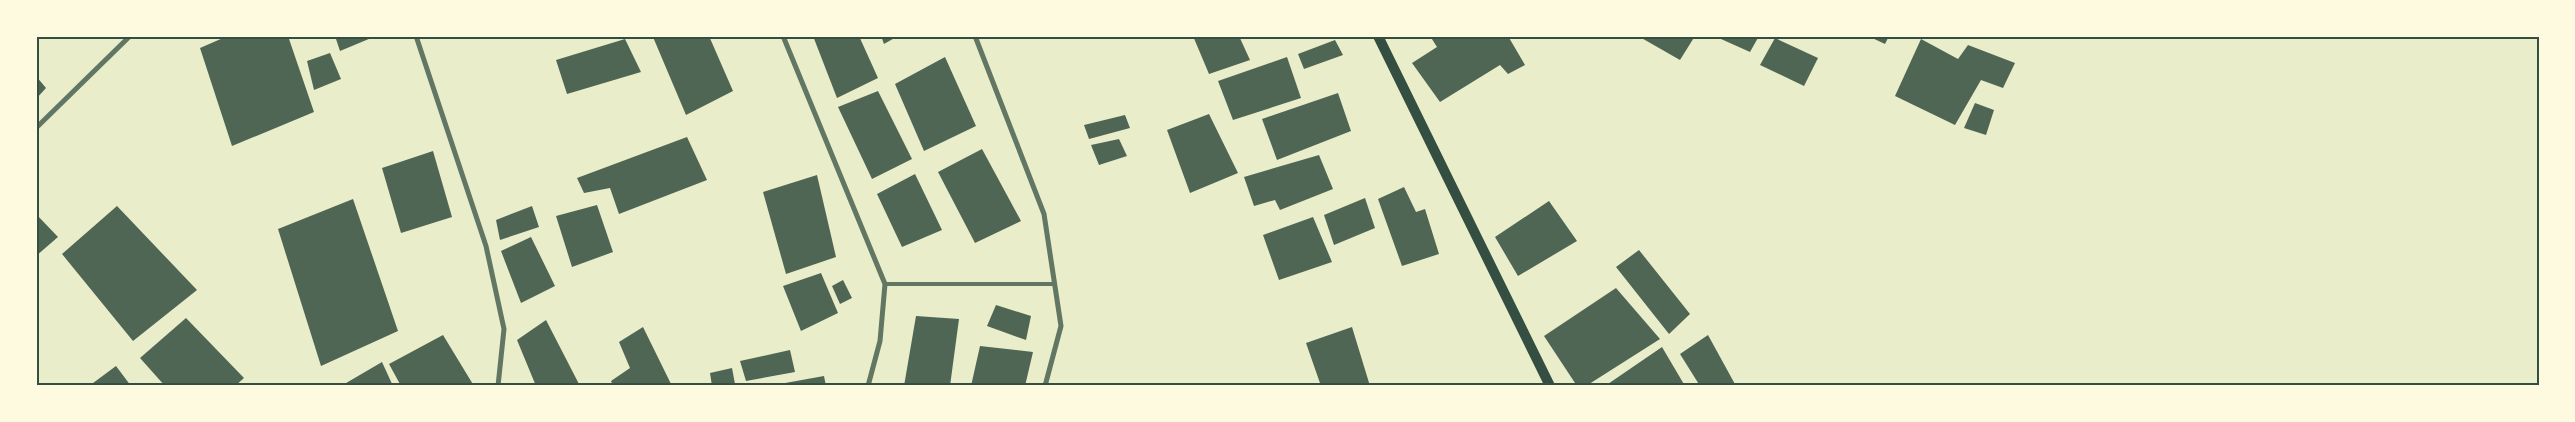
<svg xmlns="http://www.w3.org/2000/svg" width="2575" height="422" font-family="'IBM Plex Sans',sans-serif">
	<rect width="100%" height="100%" fill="#e9edc9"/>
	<!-- building -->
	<path fill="#4f6655" d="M222,36h66l26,76 -82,34 -32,-98 23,-10z
		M335,36h41l-36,15z
		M709,36l24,55 -47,24 -33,-78z
		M813,36h46l19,42 -41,20z
		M881,36h17l-14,8z
		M1193,36h46l11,24 -41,14z
		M1430,36h78l17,29 -17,9 -8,-9 -60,37 -28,-39 25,-16z
		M1638,36h57l-15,24z
		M1723,36h36l-9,16 -29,-13z
		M1868,36h21l-4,8z
		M1775,38l43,20 -14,28 -44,-21z
		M625,39l16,33 -74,22 -11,-34z
		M1921,39l37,20 10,-14 47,18 -12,25 -22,-8 -26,45 -60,-29z
		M1335,40l8,15 -39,14 -6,-15z
		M330,53l11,26 -27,11 -7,-29z
		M945,57l31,69 -52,25 -29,-67z
		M1287,57l14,41 -68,22 -15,-39z
		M36,76l10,12 -10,11z
		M878,91l34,68 -40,20 -34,-72z
		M1338,93l13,38 -74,29 -15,-41z
		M1975,103l19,7 -8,25 -22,-7z
		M1209,114l29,59 -48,20 -23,-63z
		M1125,115l5,13 -41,11 -5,-14z
		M687,137l20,43 -88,34 -9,-26 -26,5 -7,-15z
		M1119,139l8,17 -28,9 -8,-20z
		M982,149l39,72 -46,22 -37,-71z
		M433,151l19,66 -51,16 -19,-65z
		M1319,155l14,34 -53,21 -5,-10 -21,6 -10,-29z
		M915,174l27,56 -40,17 -25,-53z
		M817,175l19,82 -50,17 -23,-82z
		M1404,187l12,25 9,-3 14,45 -37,12 -24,-67z
		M1365,198l10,30 -41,17 -10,-30z
		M353,199l45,132 -77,35 -43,-137z
		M1549,201l28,40 -59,35 -23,-39z
		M597,205l16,47 -41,15 -16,-51z
		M117,206l80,84 -64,51 -71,-87z
		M532,206l7,21 -39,13 -4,-20z
		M36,214l22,23 -22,19z
		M1313,217l19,45 -53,18 -16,-45z
		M531,237l24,49 -34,17 -20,-52z
		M1639,250l51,64 -21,20 -53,-67z
		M821,273l17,40 -37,18 -18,-45z
		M843,280l9,18 -12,6 -8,-18z
		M1616,288l44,51 -74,47h-9l-33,-50z
		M996,305l35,11 -5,24 -39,-14z
		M916,316l43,3 -9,67h-46z
		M186,318l58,60 -9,8h-70l-25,-28z
		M546,320l34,66h-44l-19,-46z
		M643,327l29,59h-59l-2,-5 19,-13 -11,-26z
		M1352,327l18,59h-49l-15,-43z
		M443,335l31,51h-73l-12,-22z
		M1708,335l28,51h-36l-20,-32z
		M980,346l53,6 -8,34h-54z
		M1662,347l23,39h-80z
		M790,350l5,22 -49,9 -6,-20z
		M382,362l11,24h-52z
		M116,366l15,20h-42z
		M732,368l3,16 -23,2 -2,-13z
		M824,376l2,10h-52v-1z"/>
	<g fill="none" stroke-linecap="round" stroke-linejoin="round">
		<!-- service -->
		<path stroke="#617663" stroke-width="4" d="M885,284h170"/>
		<!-- minor -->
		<path stroke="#617663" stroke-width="5" d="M416,36l70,210 18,83 -6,57
			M783,36l102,248 -5,57 -12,45
			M975,36l69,178 17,112 -16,60
			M36,128l94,-92
			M36,385l1,1"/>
		<!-- secondary -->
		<path stroke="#344e41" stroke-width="10" d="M1378,36l172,350"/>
	</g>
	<!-- border -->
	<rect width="2575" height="422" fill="none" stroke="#fefae0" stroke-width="75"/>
	<rect x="38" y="38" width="2500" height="346" fill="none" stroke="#344e41" stroke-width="2"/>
</svg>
